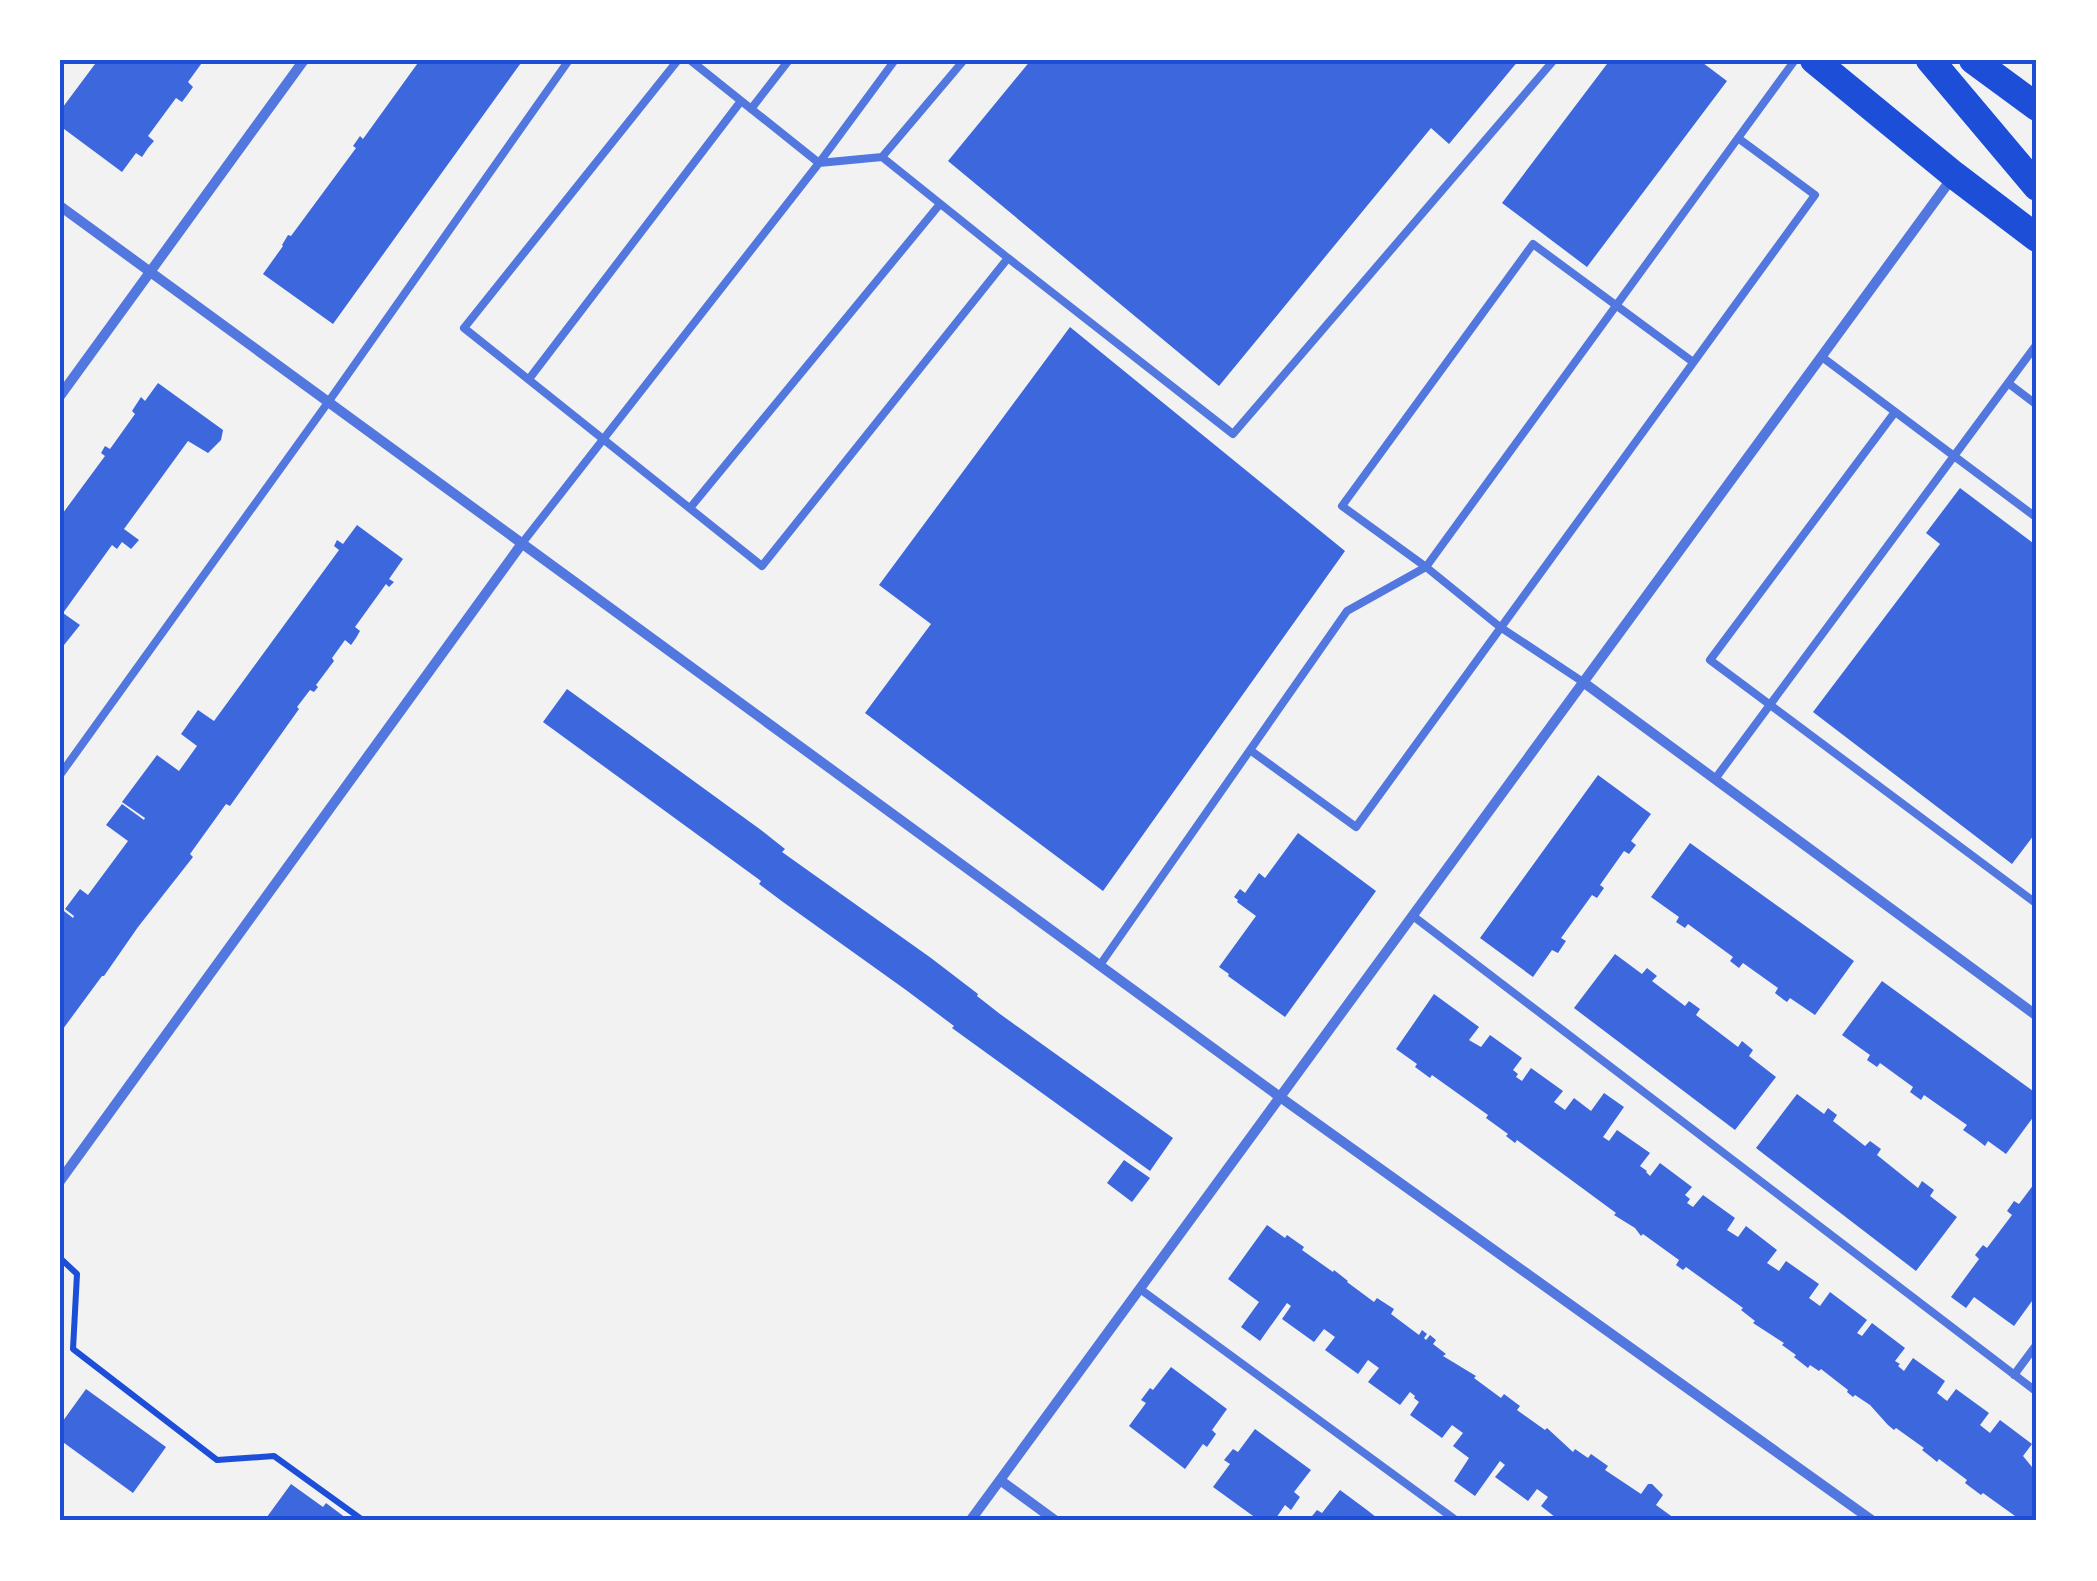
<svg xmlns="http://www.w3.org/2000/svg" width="2097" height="1581" font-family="'Fira Sans Condensed',sans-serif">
	<rect width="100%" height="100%" fill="#f2f2f2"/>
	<!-- building -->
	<path fill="#3d67dc" d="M98,60h106l-16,22 5,5 -5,7 -6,8 -6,-4 -28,38 6,5 -6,7 -6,9 -6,-4 -14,19 -62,-46v-15z
		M420,60h103l-190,264 -70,-50 20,-28 -1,-1 6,-10 3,1 65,-88 -3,-2 7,-10 3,3z
		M1031,60h488l-70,84 -18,-16 -212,258 -271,-225z
		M1610,60h89l28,21 -140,186 -85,-64z
		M1070,327l275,224 -242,340 -238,-178 66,-89 -52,-39z
		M158,383l65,47 -2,10 -13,13 -20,-12 -64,88 15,11 -8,9 -9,-7 -5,7 -5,-4 -49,68 17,12 -20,25v-133l45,-61 -4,-3 4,-7 5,3 25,-35 -3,-3 9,-14 4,4z
		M1960,488l77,58v285l-25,33 -199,-152 127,-168 -14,-11z
		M357,525l46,34 -14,20 5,3 -5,5 -3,-3 -31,43 5,4 -4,7 -5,7 -6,-5 -13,18 2,3 -18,24 2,2 -4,5 -4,-2 -13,17 2,2 -69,97 -4,-2 -36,50 3,3 -55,70 -34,49h-2l-42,57v-125l13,10 1,-2 -9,-7 15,-20 8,6 40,-54 -22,-16 16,-21 22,16 1,-2 -23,-16 35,-47 22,16 18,-25 -16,-12 17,-24 16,11 125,-171 -5,-4 3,-6 6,4z
		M567,689l194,141 24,19 -3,3 149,106 47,36 -1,2 23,18 173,124 -23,33 -198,-143 2,-2 -48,-36 -123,-88 -24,-18 2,-3 -218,-159z
		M1598,775l53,39 -20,27 5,4 -7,9 -5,-3 -24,34 4,3 -7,10 -5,-3 -31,43 5,3 -8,12 -6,-3 -19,27 -53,-39z
		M1298,833l78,58 -91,126 -57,-41 1,-2 -10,-7 37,-51 -19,-14 1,-2 -4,-3 6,-8 5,4 14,-20 6,5z
		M1690,843l164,118 -39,54 -25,-17 -3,4 -3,-2 -9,-7 3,-5 -35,-25 -4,5 -9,-7 3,-4 -45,-33 -3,4 -9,-6 3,-5 -28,-20z
		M1615,954l27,20 5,-6 10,8 -5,5 33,25 4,-5 11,8 -4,6 42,32 4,-6 11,9 -4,6 27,21 -41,53 -161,-122z
		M1882,981l155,113v18l-31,42 -18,-13 -3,5 -9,-7 -13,-9 4,-5 -43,-30 -3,5 -11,-8 3,-5 -33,-24 -3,4 -10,-7 3,-5 -28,-20z
		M1434,994l45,33 -10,13 5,3 7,4 9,-12 32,23 -9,12 5,4 -2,3 6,4 9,-13 32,23 -9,11 11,8 9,-12 17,13 13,-18 20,14 -21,30 6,4 8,-11 33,23 -10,13 7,5 -1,1 4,4 10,-13 32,24 -7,8 5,4 -3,4 6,4 10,-12 32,23 -8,12 11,7 8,-11 31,24 -10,13 12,8 7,-10 33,23 -10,14 11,8 10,-14 37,28 -10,13 5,3 10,-13 33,25 -10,13 5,3 -2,2 6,5 9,-13 32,23 -8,12 10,8 9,-12 33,24 -9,12 10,8 10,-13 32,24 -9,12 9,11 5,-6v60h-15l-39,-28 -2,2 -16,-12 2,-3 -28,-21 -2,3 -6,-5 -9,-7 2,-2 -28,-20 -2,2 -6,-5 -18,-20 -15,-10 -2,2 -6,-5 1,-2 -27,-21 -2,2 -9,-6 -2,3 -14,-11 2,-2 -14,-10 2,-2 -31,-20 2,-2 -14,-11 2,-2 -57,-41 -3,3 -7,-5 3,-5 -36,-26 -2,2 -6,-8 -21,-13 2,-2 -99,-73 -2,3 -9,-7 2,-2 -22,-16 2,-3 -56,-40 -2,3 -15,-11 2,-3 -21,-15z
		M1797,1094l27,20 4,-6 9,7 -4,6 32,25 5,-5 11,8 -4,6 41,33 4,-7 12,9 -4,6 27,21 -41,54 -160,-123z
		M1124,1160l26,18 -18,24 -25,-19z
		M2037,1180v114l-23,32 -40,-29 -8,11 -15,-11 28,-38 -4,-4 8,-10 4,3 25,-33 -5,-4 7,-10 5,3z
		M1267,1225l18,13 2,-3 17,12 -2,3 31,22 1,-2 14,11 -1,1 27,20 3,-4 17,11 -3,5 28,21 3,-5 5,4 -3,4 2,2 4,-5 6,5 -3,4 13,10 -3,2 33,20 -2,2 27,20 3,-4 16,12 -3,4 28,20 2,-2 26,24 2,-3 13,9 3,-4 17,12 -3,4 36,24 7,-10h4l11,11 -7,10 22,16h-90l-6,-4 -3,4h-19l-19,-15 7,-9 -11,-8 -9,12 -33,-24 10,-12 -5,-4 -25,35 -21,-15 15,-23 -16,-12 10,-13 -11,-8 -10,13 -32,-23 9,-13 -5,-4 1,-2 -5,-4 -10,13 -32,-23 11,-14 -11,-8 -10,14 -33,-24 10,-13 -11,-8 -10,13 -32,-23 9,-13 -4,-3 -27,38 -19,-14 18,-25 -31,-23z
		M1171,1367l56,42 -15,21 4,4 -9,13 -4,-3 -18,25 -56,-43 17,-23 -5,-3 9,-12 3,2z
		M86,1389l80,58 -33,46 -73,-53v-15z
		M1255,1429l56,41 -17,22 6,5 -9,13 -6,-5 -11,16h-14l-47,-34 17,-23 -6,-4 9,-11 5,3z
		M291,1484l32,23 3,-4 24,18h-86z
		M1340,1490l27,20 14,11h-73l9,-11 5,3z"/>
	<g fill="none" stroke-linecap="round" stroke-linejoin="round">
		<!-- path -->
		<path stroke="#1d4ed8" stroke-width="6" d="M61,1259l16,15 -4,75 144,111 57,-4 90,65"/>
		<!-- service -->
		<path stroke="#5277de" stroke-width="8" d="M678,60l-214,268 298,238 246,-308 -126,-101
			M690,60l129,103 76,-103
			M751,109l38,-49
			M1738,138l57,-78
			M1008,258l225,176 321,-374
			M2037,344l-29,39 29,22
			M529,379l212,-278
			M2008,383l-54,73 83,62
			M1895,412l-185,248 327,244
			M690,508l250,-304
			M523,542l296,-379 63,-6 82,-97
			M1250,750l106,77c153,-211 306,-422 459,-632l-77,-57 -312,429 -84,-61 191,-262 160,118
			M60,775l269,-374 240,-341
			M1715,779l239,-323 -132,-99
			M1413,916l624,476
			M1100,965l247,-354 79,-44 74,60 83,55
			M1140,1289l317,232
			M2014,1375l23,-31"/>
		<!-- minor -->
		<path stroke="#5277de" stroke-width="10" d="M60,206l1220,891 593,424
			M60,396l244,-336
			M1583,682l454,334
			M60,1181l463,-639
			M1000,1480l56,41
			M970,1521l982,-1343"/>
		<!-- trunk -->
		<path stroke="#1d4ed8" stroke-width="28" d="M1814,60l140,115 83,63
			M1930,60l107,127
			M1973,60l64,47"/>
	</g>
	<!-- border -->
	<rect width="2097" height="1581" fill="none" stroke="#ffffff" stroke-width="125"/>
	<rect x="62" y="62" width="1972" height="1456" fill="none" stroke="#1d4ed8" stroke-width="4"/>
</svg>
